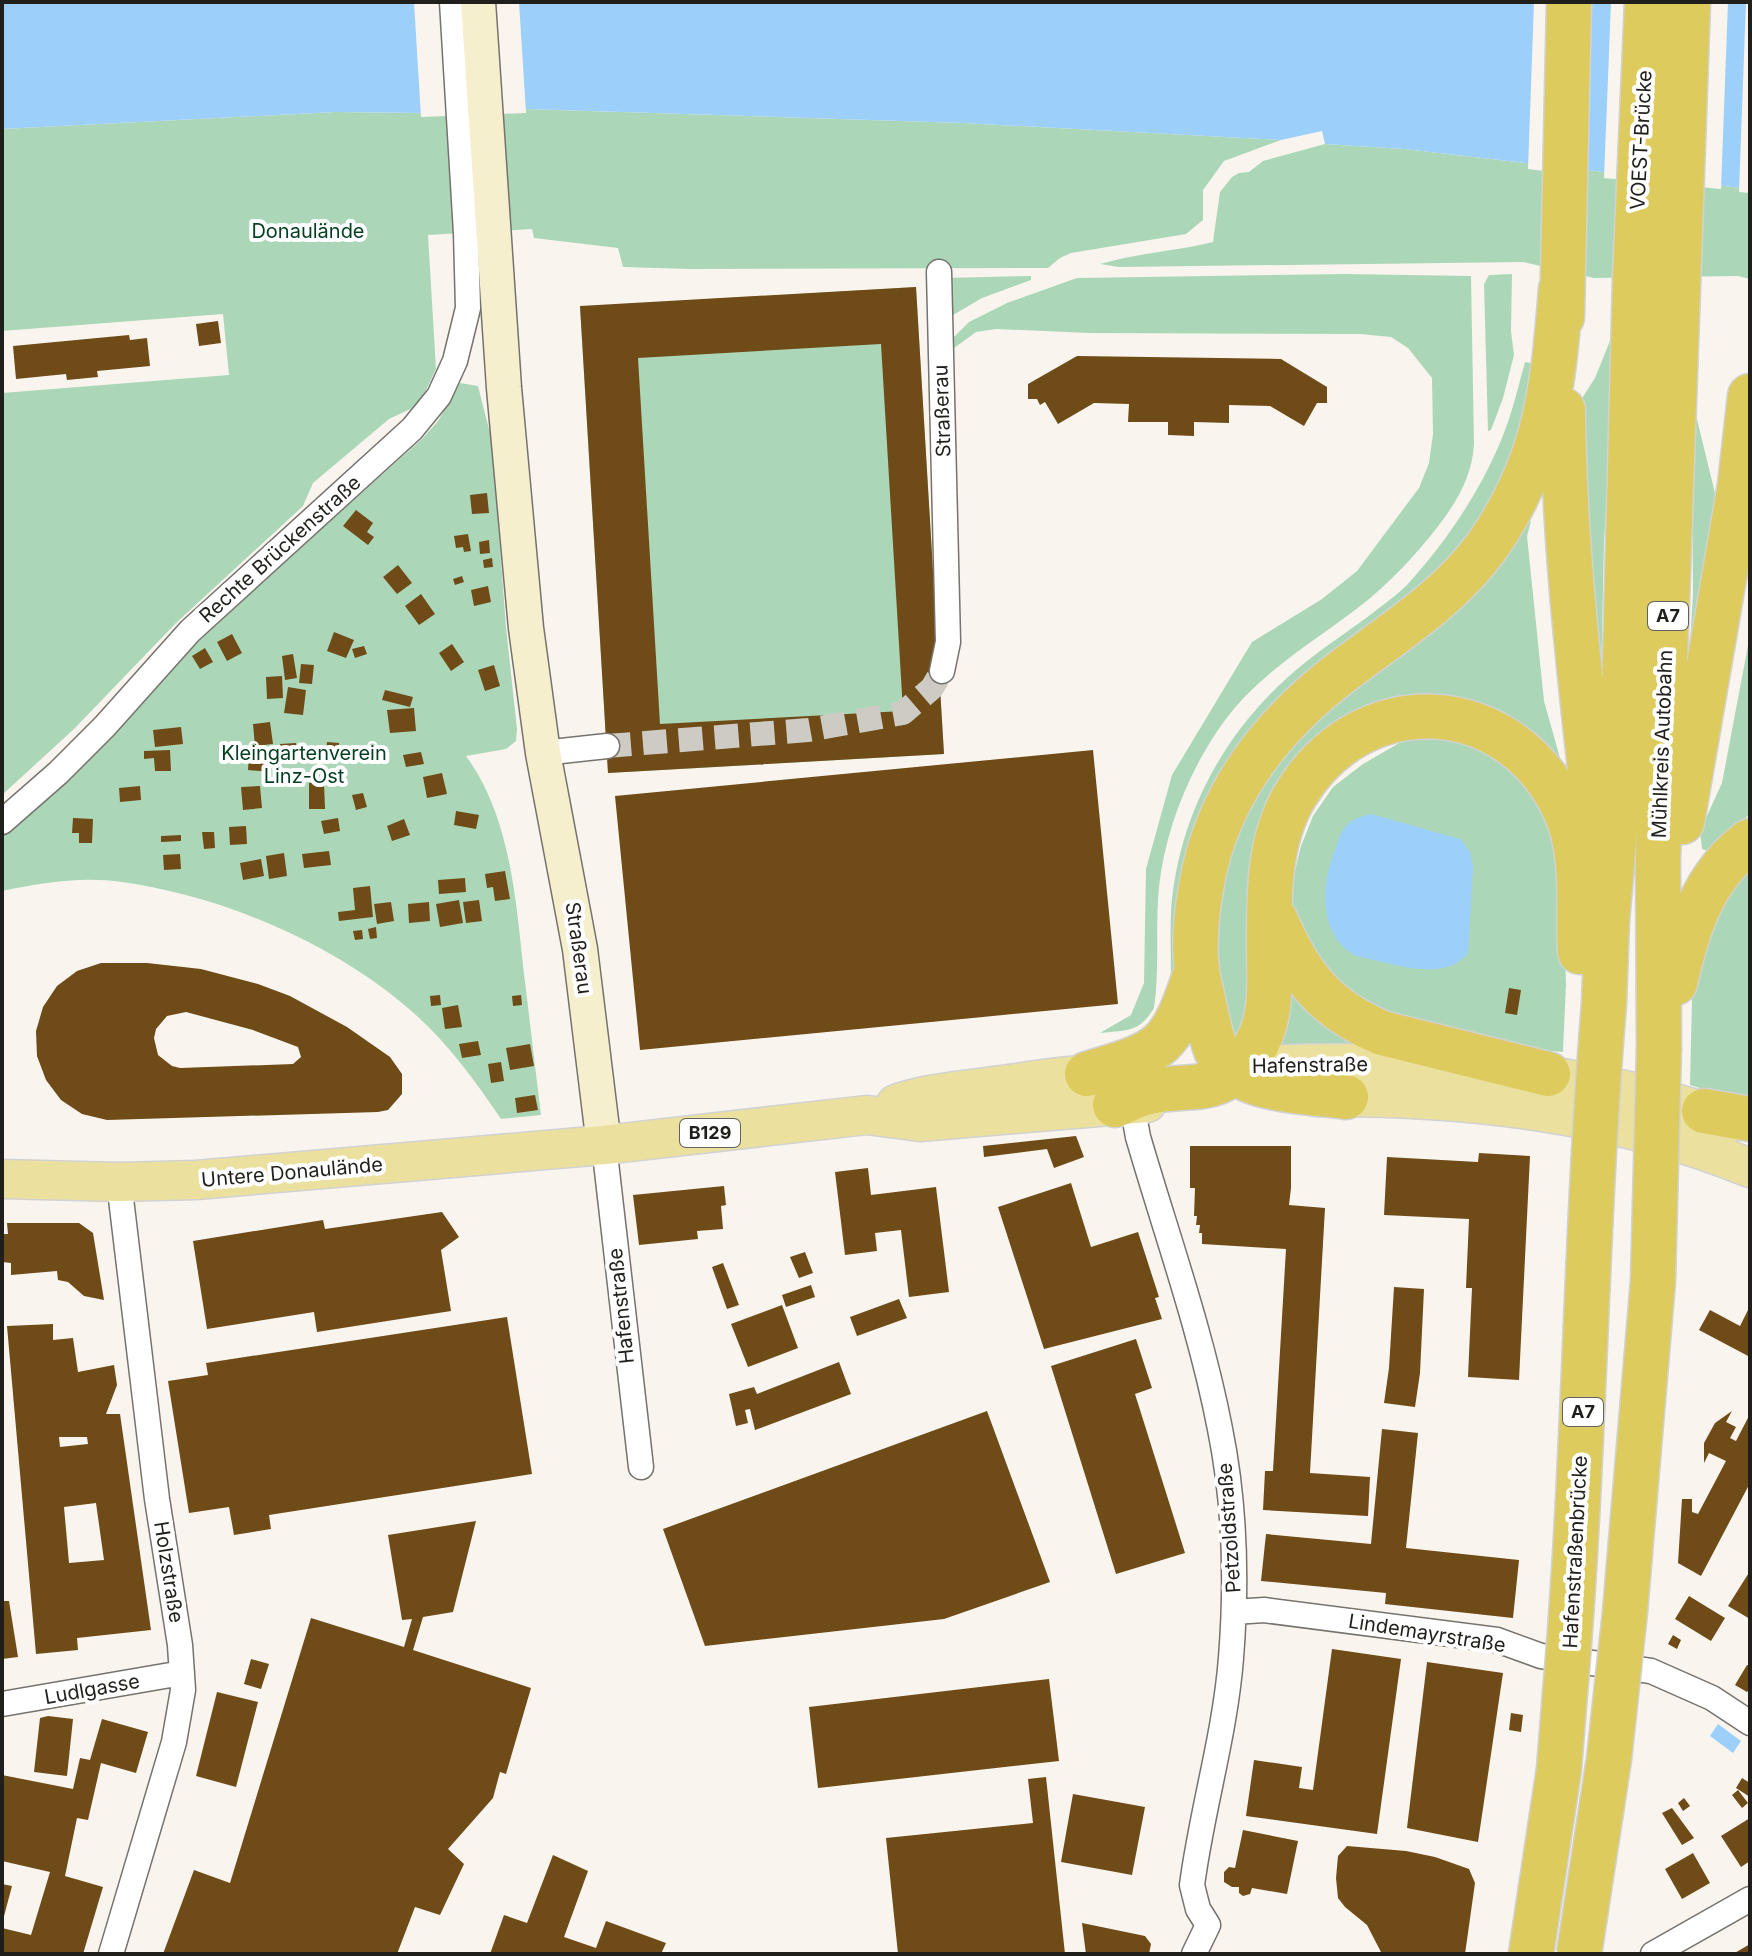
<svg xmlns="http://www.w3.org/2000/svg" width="1752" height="1956" font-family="Inter,sans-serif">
	<rect width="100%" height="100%" fill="#f9f5ee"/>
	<!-- green -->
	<path fill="#abd7b8" d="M526,109l437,14 318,17 -57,21 -21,29v30l-17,14 -115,19 -11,5 -12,10 -357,1 -68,-2 -5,-19 -84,-10 -2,-9 -104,6 8,134 -17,36 -30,14 -76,64 -10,23 -127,117 -102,106 -72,66v-402l227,-18 -6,-61 -221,17v-202l334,-17 85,1z
		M1325,144l79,5 346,40v90l-12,-3 -144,2 -71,-16 -404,5 -19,-3c38,-11 76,-13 113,-22l7,-50 12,-15 7,-4 10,-1 14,-11z
		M1345,274l126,2 3,168c-2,32 -16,56 -35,81 -24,31 -50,59 -80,82 -51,39 -105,69 -141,123 -31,46 -53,102 -59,157 -4,40 1,81 -5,121 -15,25 -27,22 -54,25l31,-18 13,-32 2,-114 26,-94 80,-133 70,-43 35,-28 62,-83 10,-25 4,-29 -1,-56 -24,-30 -17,-11 -31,-3 -271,-1 -93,-4 -20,3 -22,16 -1,-10 16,-16 38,-19 70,-25z
		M1512,274l-1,57 3,24 -11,43 -12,32 -3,1 -4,-147 5,-9z
		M1031,276v4l-49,18 -34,20 -5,-40z
		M916,287l28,467 -336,19 -28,-466z
		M1618,321l-14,221 -4,185 -21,-324 16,-25z
		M1525,362l11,2 -17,81 -44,86 -30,35 -150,119 -124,300c0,-25 -1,-49 0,-73 6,-90 49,-174 116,-234 26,-24 58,-44 87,-66 11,-9 23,-17 33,-27 39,-43 73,-93 95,-147 10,-24 16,-51 23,-76z
		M460,383l18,3 14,55 14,186 11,102 -1,12 -10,8 -40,7c45,61 50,146 58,218 6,47 11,94 17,141l-40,4c-25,-37 -51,-73 -84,-103 -76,-70 -193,-120 -295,-134 -40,-6 -81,1 -120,9v-58l231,-225 190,-170 15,-17z
		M1695,411l28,115 -38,197 8,-128 -1,-150z
		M1523,519l8,2 -4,15 17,165 16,57 -10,5 -40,-38 -198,17 -25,27 -20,34 -8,133 -20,116 -29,-70 20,-145 47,-83z
		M1750,635v179l-25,21 -11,18 -12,-4 -2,-18 22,-48z
		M1430,734l70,20 48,63 15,72 3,95 -3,68 -102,-9 -130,-48 -44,-92 14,-57 12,-30 20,-29 30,-23 38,-22z
		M1750,857v247l-60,-19 2,-86 9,-60z
		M1282,969l108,81h-113z"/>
	<!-- water -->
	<path fill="#9dcffb" d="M2,2h1748v187l-346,-40 -79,-5 -3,-13 -41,9 -318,-17 -437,-14 -105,4 -85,-1 -334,17z
		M1371,814l89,25 10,13 3,15 -5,86c-21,27 -65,14 -94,7 -7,-2 -18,-3 -23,-7 -31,-22 -30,-65 -18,-97 9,-26 10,-36 38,-42z
		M1718,1724l23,17 -8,12 -23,-17z"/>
	<!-- pier -->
	<path fill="#f9f5ee" d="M414,2h105l7,111 -105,4z
		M1534,2h55l-6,174 -55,-7z
		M1611,2h117l-7,187 -117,-11z
		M1746,2h4v191l-11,-1z"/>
	<!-- building -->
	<path fill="#6e4b17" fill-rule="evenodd" d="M916,287l28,467 -336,19 -28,-467zM881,344l22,367 -243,13 -22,-366z
		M218,321l3,22 -22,3 -3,-22z
		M129,335l1,5 17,-2 3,28 -53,5 1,6 -31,3 -1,-6 -50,5 -3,-33z
		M1077,356l204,3 46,28v16h-10l-13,23 -34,-20 -41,-1v18l-35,-1v14l-26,-1v-13h-40l1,-18 -35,-1 -36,21 -13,-22 -5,3 -3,-6h-9v-15z
		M487,493l2,20 -17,1 -2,-19z
		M356,510l17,13 -6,9 7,5 -6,8 -25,-19z
		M468,534l3,17 -7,1 -1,-5 -7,1 -2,-12z
		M489,540l1,13 -10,1 -1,-12z
		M492,558l1,9 -9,1 -1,-8z
		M398,565l14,18 -15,11 -14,-17z
		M462,576l2,6 -9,3 -2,-6z
		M488,586l3,16 -17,4 -3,-16z
		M421,594l14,20 -16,11 -14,-19z
		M334,632l20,8 -8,18 -19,-7z
		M232,634l10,19 -15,8 -10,-19z
		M452,644l12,18 -13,9 -12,-18z
		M364,646l3,8 -12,4 -3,-9z
		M205,648l8,14 -13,7 -8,-13z
		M293,654l4,24 -12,2 -3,-24z
		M301,664l13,1 -2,19 -13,-1z
		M494,665l6,21 -15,5 -7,-21z
		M282,676l1,22 -16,1 -1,-22z
		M288,687l18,3 -3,25 -19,-2z
		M385,690l28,7 -3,10 -28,-7z
		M414,708l2,23 -26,2 -3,-23z
		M270,722l3,22 -18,2 -2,-22z
		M181,727l2,17 -28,3 -2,-17z
		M327,742l12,1 -1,12 -12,-1z
		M296,743l2,20 -15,1 -3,-20z
		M170,750l1,21h-16l-1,-13 -10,1v-8z
		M1093,750l25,254 -478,46 -25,-254z
		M421,752l3,12 -18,3 -3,-12z
		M249,754l24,2 -2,16 -23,-2z
		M442,773l5,21 -20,4 -4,-21z
		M309,783h15l1,26h-16z
		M140,786l1,14 -21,2 -1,-14z
		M260,786l2,22 -19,2 -2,-23z
		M363,793l4,14 -11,3 -4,-15z
		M456,811l23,4 -3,14 -22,-4z
		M73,818l20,1 -1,24h-13v-10h-7z
		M338,818l2,13 -16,3 -3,-13z
		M404,819l6,16 -18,6 -5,-15z
		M246,826l1,18 -17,1 -1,-18z
		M202,832h12l1,16 -11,1z
		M181,835v6l-20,1v-6z
		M329,851l2,14 -27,3 -2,-14z
		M284,853l3,23 -18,3 -3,-23z
		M180,854l1,15 -17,1 -1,-15z
		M261,859l3,17 -21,4 -3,-17z
		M505,871l5,28 -15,2 -2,-14 -6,1 -2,-14z
		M465,878l1,14 -27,2 -1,-14z
		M370,886l3,31 -34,4 -1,-9 17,-2 -2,-22z
		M459,900l4,23 -23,4 -4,-23z
		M479,900l3,21 -16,2 -3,-21z
		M391,902l3,19 -17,3 -3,-20z
		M429,902l1,19 -21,2 -1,-19z
		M376,927l1,11 -7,1 -2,-10z
		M362,930l1,9 -8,1 -2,-9z
		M101,963h46l54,6 57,15 32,12 57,31 43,30 12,17v20l-14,16 -10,2 -271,8 -25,-6 -21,-14 -15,-20 -9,-24 -1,-25 7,-24 14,-21 20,-15zM186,1012l67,18 45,17 3,10 -8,7 -113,4 -8,-2 -14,-11 -4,-17 2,-9 11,-13z
		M1509,988l12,2 -4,25 -12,-2z
		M440,995l1,10 -10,1 -1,-10z
		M521,995l1,10 -9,1 -1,-10z
		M458,1005l4,22 -17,2 -3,-21z
		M478,1041l3,14 -19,3 -3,-14z
		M530,1044l4,22 -24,4 -4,-22z
		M501,1062l3,19 -13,2 -3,-19z
		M535,1095l3,15 -21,3 -2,-15z
		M1076,1136l8,21 -30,11 -7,-19 -63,8 -1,-11z
		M1190,1146h101v42l-2,17 36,3 -15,265 60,4 -2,39 -105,-6 2,-39h8l13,-222 -84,-5v-11h-3l1,-8h-4l1,-9h-3l1,-28h-5z
		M1479,1153l51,3 -11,224 -51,-3 4,-89h-6l3,-69 -85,-4 3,-58 91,5z
		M868,1168l3,27 65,-8 13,105 -40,5 -8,-67 -26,3 2,18 -32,4 -10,-83z
		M1071,1183l20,64 47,-15 21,65 -4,1 7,21 -118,30 -46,-142z
		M724,1186l2,19 -5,1 2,23 -26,2 1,8 -59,6 -6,-50z
		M442,1212l17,25 -18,13 10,61 -134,21 -3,-20 -107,17 -14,-88 130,-21 2,9z
		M7,1223h72l14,10 11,67 -20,-4 -16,-14 -10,-2 -1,-9 -46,4v-12l-9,-1v-28h6z
		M805,1252l8,21 -14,5 -9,-21z
		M723,1263l16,42 -12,4 -15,-42z
		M811,1285l4,12 -29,10 -4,-12z
		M1394,1287l30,2 -4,84 -5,34 -31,-4 5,-35z
		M899,1299l8,19 -50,18 -7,-19z
		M782,1305l16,43 -50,19 -17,-43z
		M1750,1306v51l-51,-27 11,-20 30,16z
		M507,1317l25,157 -263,41 2,14 -37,6 -5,-28 -40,6 -21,-132 40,-6 -2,-12z
		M53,1324v16l20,-2 5,34 36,-7 3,20 -11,29h14l31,216 -74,8 1,12 -42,4 -29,-328zM59,1437h28l1,7 -28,3zM96,1503l8,57 -35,3 -5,-56z
		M1136,1339l16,49 -17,6 50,159 -69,21 -65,-208z
		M839,1362l12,32 -96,36 -5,-21 -5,1 3,13 -12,3 -7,-32 25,-7 3,7z
		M987,1411l63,171 -106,37 -239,27 -42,-117z
		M1732,1411l-6,11 10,5 -6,11 6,3 14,-27v69l-49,93 -23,-13 4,-64h10v13l6,2 28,-53 -17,-8 -5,10v-20l11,-20z
		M1382,1429l36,4 -12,115 113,12 -6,58 -128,-14 1,-11 -125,-12 5,-47 105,10z
		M476,1521l-23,91 -30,5 -10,33 118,38 -25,86 -6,-2 -7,26 -45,51 16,15 -24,51 -25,-8 -18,47h-234l31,-84 36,13 81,-265 93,29 8,-28 -10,1 -14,-85z
		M1750,1571v48l-22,-13z
		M1689,1596l36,22 -14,23 -36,-22z
		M2,1601h7l9,56 -16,2z
		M1673,1635l8,5 -4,9 -9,-5z
		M1332,1649l69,10 -24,175 -131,-18 8,-56 48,7 -3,21 14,2z
		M251,1659l18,5 -8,25 -17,-5z
		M1427,1662l76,11 -25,169 -71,-14z
		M1747,1665l3,1v22l-3,4 -12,-7z
		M1049,1679l10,82 -241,27 -9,-81z
		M217,1692l41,10 -22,85 -40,-11z
		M1511,1713l12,2 -2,17 -12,-2z
		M48,1716l25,3 -6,57 -33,-4 6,-54z
		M102,1719l46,13 -12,41 -35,-10 -13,57 -11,-2 -12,58 38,11 -20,67h-81v-26l29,7 19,-63 -48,-11v-86l71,14 7,-31 10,2z
		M1046,1777l19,177h-167l-12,-116 147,-15 -5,-44z
		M1742,1778l8,5v14l-14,-9z
		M1738,1790l10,13 -6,5 -10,-13z
		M1073,1794l72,13 -13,68 -71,-13z
		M1684,1798l6,8 -7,5 -5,-8z
		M1672,1808l22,30 -12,7 -20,-32z
		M1750,1818v43l-9,6 -20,-31z
		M1243,1830l55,11 -11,53 -35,-6 -2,6 -7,2 -4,-3v-6h-7l-8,-5v-10l5,-5 6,1z
		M1347,1846l59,5 29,6 34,12 6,14 -10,71h-83l-15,-29 -22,-18 -7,-9 -2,-20 2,-22z
		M1693,1853l17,30 -28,16 -17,-30z
		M553,1855l35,16 -24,66 32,11 10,-27 60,22 -5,11h-171l14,-39 23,8z
		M2,1884l10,2 -9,34h-1z
		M1082,1923l63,13 6,8 -2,10h-63z
		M1750,1944v10h-17z"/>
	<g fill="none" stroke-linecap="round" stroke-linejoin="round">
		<!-- street-tunnel -->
		<path stroke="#cecac4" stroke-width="24" stroke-dasharray="24 12" stroke-linecap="butt" d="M607,746l201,-16 95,-17 29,-25 10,-17"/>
		<!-- street casing -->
		<g stroke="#76726d" stroke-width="27">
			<path id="street" d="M939,272l9,370 -6,29
				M543,753l64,-7
				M2,822l56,-49 47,-47 85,-95 222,-202 27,-33 16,-35 13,-53 -2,-75 -14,-231
				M1132,1104l6,33c28,96 63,193 82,292 15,74 17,153 11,229 -6,77 -29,151 -39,227l6,24 10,16 -14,29
				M604,1145l37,322
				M1234,1612l30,-2 233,30 44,16 110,15 61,27 38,25
				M2,1704l180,-31
				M111,1954l63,-212 9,-52 -3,-45 -23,-146 -38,-317
				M1653,1954l97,-55"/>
		</g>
		<!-- secondary casing -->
		<g stroke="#76726d" stroke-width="37">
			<path id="secondary" d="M478,2l26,386 22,240 17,125 37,196 24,196"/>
		</g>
		<!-- primary casing -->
		<g stroke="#d2d2d2" stroke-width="41">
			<path id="primary" d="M1221,1067c172,-9 349,-6 511,55
				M1316,1097c147,-1 297,15 434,71
				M896,1104c31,-11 64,-13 97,-18 41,-5 81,-13 123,-12
				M2,1179l117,3 77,-2 408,-35 263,-30 53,7 227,-19"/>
		</g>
		<!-- highway casing -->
		<g stroke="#d2d2d2" stroke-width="47">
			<path id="highway" d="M1562,317l7,-315
				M1563,410c1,139 18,276 33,413
				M1682,822l58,-337 10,-89
				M1275,919c24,56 49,90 107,114l166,41
				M1675,983c12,-54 28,-107 75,-142
				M1604,1004l3,-83 16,-183 12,-460 12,-276
				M1659,1048l-1,-189 30,-857
				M1087,1074c77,-23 83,-25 109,-102
				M1346,1097c-40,-6 -113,-4 -130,-47 -7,-18 -10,-39 -15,-59 -10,-38 -5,-80 3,-119 19,-88 76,-155 147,-207 48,-36 100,-69 136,-119 59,-84 66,-157 74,-257
				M1115,1105c11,-4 22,-11 34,-13 46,-10 70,6 102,-39 23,-32 18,-70 18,-106 0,-52 -1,-108 27,-153 67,-110 214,-101 268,14 21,44 14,97 16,144
				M1704,1111l46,8
				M1531,1954l28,-185 6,-76"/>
		</g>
		<!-- street -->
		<use href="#street" stroke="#fff" stroke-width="24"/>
		<!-- secondary -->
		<use href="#secondary" stroke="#f5efce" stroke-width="34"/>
		<!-- primary -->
		<use href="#primary" stroke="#ebe09e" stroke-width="38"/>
		<!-- highway -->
		<use href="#highway" stroke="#ddcb5d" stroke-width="44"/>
		<!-- highway-bridge casing -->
		<g stroke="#d2d2d2" stroke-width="47" stroke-linecap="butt">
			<path id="highway-bridge" d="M1565,1693c20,-229 20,-460 39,-689
				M1579,1954l30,-195 16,-147 28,-331 6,-233"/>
		</g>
		<!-- highway-bridge -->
		<use href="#highway-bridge" stroke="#ddcb5d" stroke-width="44"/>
	</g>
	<g text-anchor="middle" stroke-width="8" stroke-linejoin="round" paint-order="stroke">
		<!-- shield labels -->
		<g fill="#fff" stroke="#636260" stroke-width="2">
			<rect x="1648" y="602" width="40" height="28" rx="6"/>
			<rect x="680" y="1119" width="60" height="28" rx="6"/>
			<rect x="1563" y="1398" width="40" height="28" rx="6"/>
		</g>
		<g font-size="18" font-weight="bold" fill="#201f1c">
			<text x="1668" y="622">A7</text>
			<text x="710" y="1139">B129</text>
			<text x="1583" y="1418">A7</text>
		</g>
		<!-- street labels -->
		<g font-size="20" fill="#201f1c" stroke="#fff">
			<text transform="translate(1641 140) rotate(-87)" y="7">VOEST-Brücke</text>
			<text transform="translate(942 411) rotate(-92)" y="7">Straßerau</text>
			<text transform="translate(280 549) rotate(-42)" y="7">Rechte Brückenstraße</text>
			<text transform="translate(1662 744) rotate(-88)" y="7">Mühlkreis Autobahn</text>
			<text transform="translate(579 948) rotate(82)" y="7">Straßerau</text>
			<text transform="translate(1310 1065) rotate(-1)" y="7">Hafenstraße</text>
			<text transform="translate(292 1172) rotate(-5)" y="7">Untere Donaulände</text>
			<text transform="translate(621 1306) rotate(-96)" y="7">Hafenstraße</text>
			<text transform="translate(1229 1528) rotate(-94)" y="7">Petzoldstraße</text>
			<text transform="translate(1575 1552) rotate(-87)" y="7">Hafenstraßenbrücke</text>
			<text transform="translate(169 1572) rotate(81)" y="7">Holzstraße</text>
			<text transform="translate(1427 1633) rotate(9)" y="7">Lindemayrstraße</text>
			<text transform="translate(92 1689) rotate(-10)" y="7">Ludlgasse</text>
		</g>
		<!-- park labels -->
		<g font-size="20" fill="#033f20" stroke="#fff">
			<text x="308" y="238">Donaulände</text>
			<text x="304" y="760">Kleingartenverein<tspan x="304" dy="23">Linz-Ost</tspan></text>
		</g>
	</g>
	<!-- border -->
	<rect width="1752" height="1956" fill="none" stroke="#201f1c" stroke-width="8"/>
</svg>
